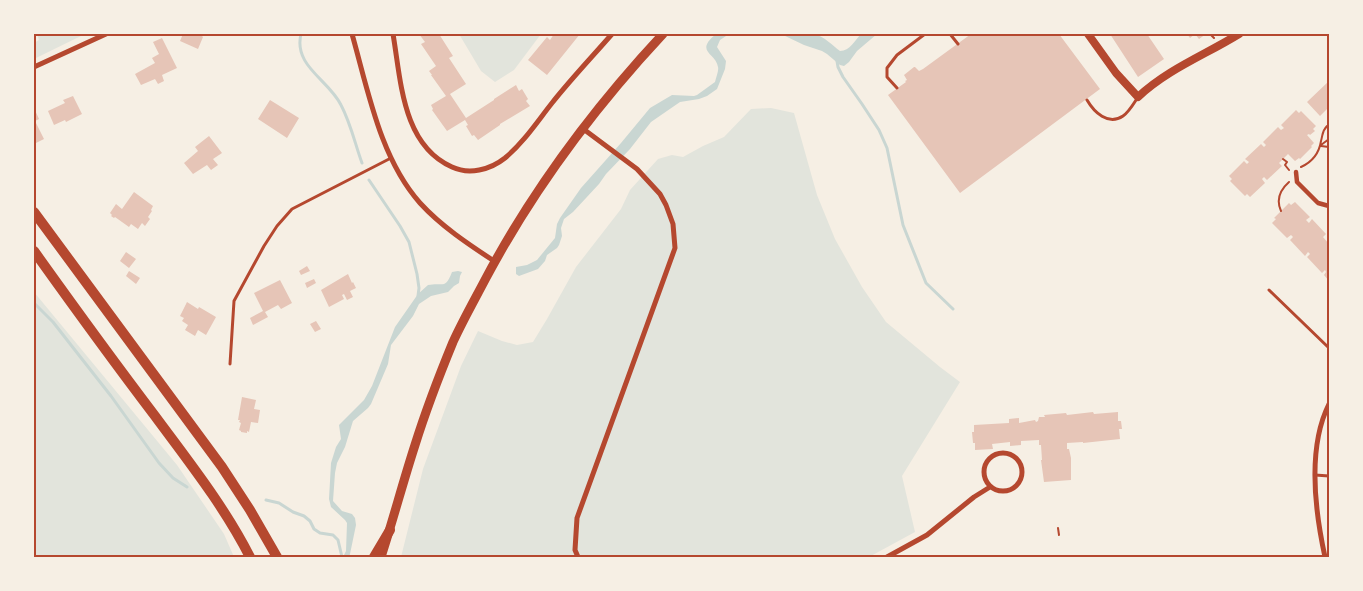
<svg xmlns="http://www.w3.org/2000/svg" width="1363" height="591" font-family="Montserrat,sans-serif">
	<rect width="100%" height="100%" fill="#f6efe4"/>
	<!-- green -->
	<path fill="#e2e4dc" d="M37,34h48l-51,25v-16l5,-3z
		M459,34h82l-27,36 -19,12 -14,-11z
		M771,108l23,5 23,82 18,44 27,48 24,35 54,45 20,15 -58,94 13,56 -46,25h-468l22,-88 38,-103 17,-35 24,10 15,4 16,-3 14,-23 29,-52 45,-58 9,-19 28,-31 14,-4 11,2 20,-11 21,-9 27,-28z
		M34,292l143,173 47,69 10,23h-200z"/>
	<!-- water -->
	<path fill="#c9d6d2" d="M716,34h13l-9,6 -3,7 9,14 -1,8 -8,20 -10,7 -8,3 -19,3 -29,20 -21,27 -24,25 -7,10 -26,28 -9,7 -3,9 1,8 -3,9 -2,3 -10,7 -2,6 -7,8 -19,7 -3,-2v-7l11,-2 10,-5 18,-22 2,-14 3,-6 21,-30 40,-45 29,-35 22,-13 22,1 3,-1 18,-13c1,-5 4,-11 3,-15 -2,-14 -24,-15 -2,-33z
		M781,34h33c11,3 18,11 26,17 10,0 15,-11 21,-17h16l-20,17 -8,11 -5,4 -4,-1 -13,-11 -5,-3 -18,-6z
		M458,271l4,1 -2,4 -1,7 -5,3 -6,6 -17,4 -12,8 -6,12 -22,29 -3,19 -17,40 -3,4 -15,13 -8,26 -8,16 -2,10 -2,28 9,10 10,3 3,4 1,7 -6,29 -1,3h-6l3,-6 1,-28 -2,-3 -14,-13 -2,-8 2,-36 5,-16 5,-8 -2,-14 25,-25 8,-14 23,-59 23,-33 10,-9c16,-3 17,5 24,-13z"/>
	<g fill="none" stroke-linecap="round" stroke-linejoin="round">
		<!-- stream -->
		<path stroke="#c9d6d2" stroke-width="3" d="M301,34c-8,32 28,46 40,71 10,19 14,39 21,58
			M837,61l1,6 5,10 19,27 17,26 8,18 16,77 23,58 27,26
			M369,180l31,46 9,16 8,32 2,14 -1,8
			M34,303l19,19 25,32 33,42 48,67 14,15 14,9
			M266,500l13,3 14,9 11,4 6,5 4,8 6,4 13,2 5,5 4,17"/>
	</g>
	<!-- building -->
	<path fill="#e6c5b7" d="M183,34h20l-1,2 1,1 -5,12 -18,-8z
		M419,34h20l14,22 -4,2 17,26 -16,10 16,24 28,-18v-1l22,-14 3,6 3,-2 6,10 -2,2 4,5 -30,18v1l-22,15 -4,-5 -2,1 -6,-10 2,-1 -3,-5 -18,11 -15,-21 1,-1 -2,-4 15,-9 -15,-21h1l-3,-4 7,-5 -15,-22 4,-2z
		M554,34h26l-33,41 -19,-15 19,-23 3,3z
		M971,34h88l41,55 -140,104 -72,-98 18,-13 -1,-1 2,-1 -3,-5 10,-8h1l4,4 4,-2z
		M1110,34h37l17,25 -26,18z
		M1187,34h19l-7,5 -4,-5 -5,4z
		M162,38l15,30 -15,7 2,6 -6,3 -3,-5 -14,6 -6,-11 20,-11 -3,-5 7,-4 -6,-12z
		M1329,81v26l-9,9 -13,-14z
		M73,96l9,18 -16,8 -1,-2 -11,5 -6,-14 17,-8 -2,-3z
		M270,100l29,18 -12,20 -29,-19z
		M34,108l5,11 -4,2 9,18 -10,5z
		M1296,110l3,3 2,-2 15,15 -3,3 2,2 -5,4 -1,-1 -2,1 7,8 -3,3 1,1 -12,12 -1,-1 -4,3 -7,-7 -9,9 3,3 -15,14 -3,-3 -2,2 3,4 -15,14 -3,-3 -2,2 -15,-15 2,-2 -3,-3 15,-15 3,3 2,-2 -4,-3 16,-15 3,3 2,-2 -3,-3 15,-15 3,3 3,-2 -3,-3z
		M209,136l13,17 -9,6 5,6 -7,5 -4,-5 -14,9 -9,-11 14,-12 -3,-4z
		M134,192l19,14 -2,4 1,1 -4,6 2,2 -5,7 -3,-3 -4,6 -7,-5 -2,3 -14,-10 -1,1 -3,-2 1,-1 -2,-2 6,-9 6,5z
		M1295,202l15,15 -4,3 3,3 3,-4 14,15 -3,3 6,7v37l-5,-6 2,-3 -1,-2 -3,3 -15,-16 3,-3 -2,-2 -3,4 -15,-16 3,-3 -2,-2 -4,3 -15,-15 4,-4 -2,-1 15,-15 2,2z
		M126,252l10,7 -7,9 -9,-7z
		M307,266l3,5 -9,4 -2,-4z
		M129,271l11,7 -4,6 -10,-8z
		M348,274l4,9 1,-1 3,6 -6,3 3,6 -6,3 -3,-6 -2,1 2,4 -15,8 -8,-17z
		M314,279l2,4 -9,5 -2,-5z
		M280,280l12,23 -11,6 -3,-4 -13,7 3,5 -15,8 -3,-7 13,-7 -9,-18z
		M187,302l11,7 1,-2 17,10 -10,18 -8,-5 -3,6 -10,-6 3,-5 -6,-4 2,-3 -4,-2z
		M316,321l5,8 -6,3 -5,-8z
		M242,397l14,3 -2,9 6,1 -2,13 -7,-1 -2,10 -2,-1v2l-6,-1v-1l-2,-1 2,-7 -2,-1 1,-2h-2z
		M1093,412l1,2 24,-2v9h3l1,8h-3l1,10 -37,4v-1l-16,1v6h2l2,9v22l-27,2 -3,-22h1l-1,-15h-2v-5l-18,1v4l-11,1v-4l-18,2 1,5 -18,1v-7h-2l-1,-11h2v-7l35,-2v-4l10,-1v5l16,-3 1,2 2,-1 1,-4h6l-1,-2 22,-2 1,2z"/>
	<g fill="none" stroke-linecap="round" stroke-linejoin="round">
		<!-- path -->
		<path stroke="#b5482f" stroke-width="2" d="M1210,34l4,4
			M1321,145l8,-6
			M1321,146l8,1
			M1283,159l4,3 -2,3 4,5
			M1301,167c11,-5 18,-13 20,-26 2,-7 1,-10 6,-15
			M1281,211c-5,-11 -1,-21 8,-29
			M1058,528l1,7"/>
		<!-- service -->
		<path stroke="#b5482f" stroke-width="3" d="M950,34l8,10
			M970,34h1
			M897,88l-10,-11v-9l10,-13 28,-21
			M1087,100c7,12 21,26 36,16 6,-4 11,-13 15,-19
			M1269,290l60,58
			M230,364l4,-63 30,-55 13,-20 15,-17 99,-51
			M1315,475l14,1"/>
		<!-- pedestrian -->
		<path stroke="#b5482f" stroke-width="4.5" d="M1296,172l1,10 21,21 11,3"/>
		<!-- minor -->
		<path stroke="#b5482f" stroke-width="5" d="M352,34c16,56 28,124 68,169 21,23 48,41 74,58
			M393,34c8,46 9,111 59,133 17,8 38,3 53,-9 19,-16 32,-36 47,-55 19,-24 40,-46 60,-69
			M34,67l72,-33
			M984 472a19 19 0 1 1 38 0a19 19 0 1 1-38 0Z
			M578,557l-3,-7 2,-32 98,-270 -2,-24 -7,-19 -6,-11 -23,-25 -55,-41
			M887,557l40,-22 47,-38 16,-10
			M1325,557c-10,-46 -18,-109 4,-153"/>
		<!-- tertiary -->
		<path stroke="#b5482f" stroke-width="8" d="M1088,34l28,39 22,24c30,-28 67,-42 101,-63"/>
		<!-- secondary -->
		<path stroke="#b5482f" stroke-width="9" d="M381,557c12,-37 22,-75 34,-112 11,-35 24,-69 38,-103 10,-22 22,-43 33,-64 48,-90 108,-170 177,-244"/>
		<!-- primary -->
		<path stroke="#b5482f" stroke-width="10" d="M34,212l188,255 28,43 27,47
			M34,251c40,56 80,111 121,165 34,46 69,90 95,141
			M374,557l16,-27"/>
	</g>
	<!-- border -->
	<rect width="1363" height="591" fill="none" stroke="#f6efe4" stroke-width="70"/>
	<rect x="35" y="35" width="1293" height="521" fill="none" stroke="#b5482f" stroke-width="2"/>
</svg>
